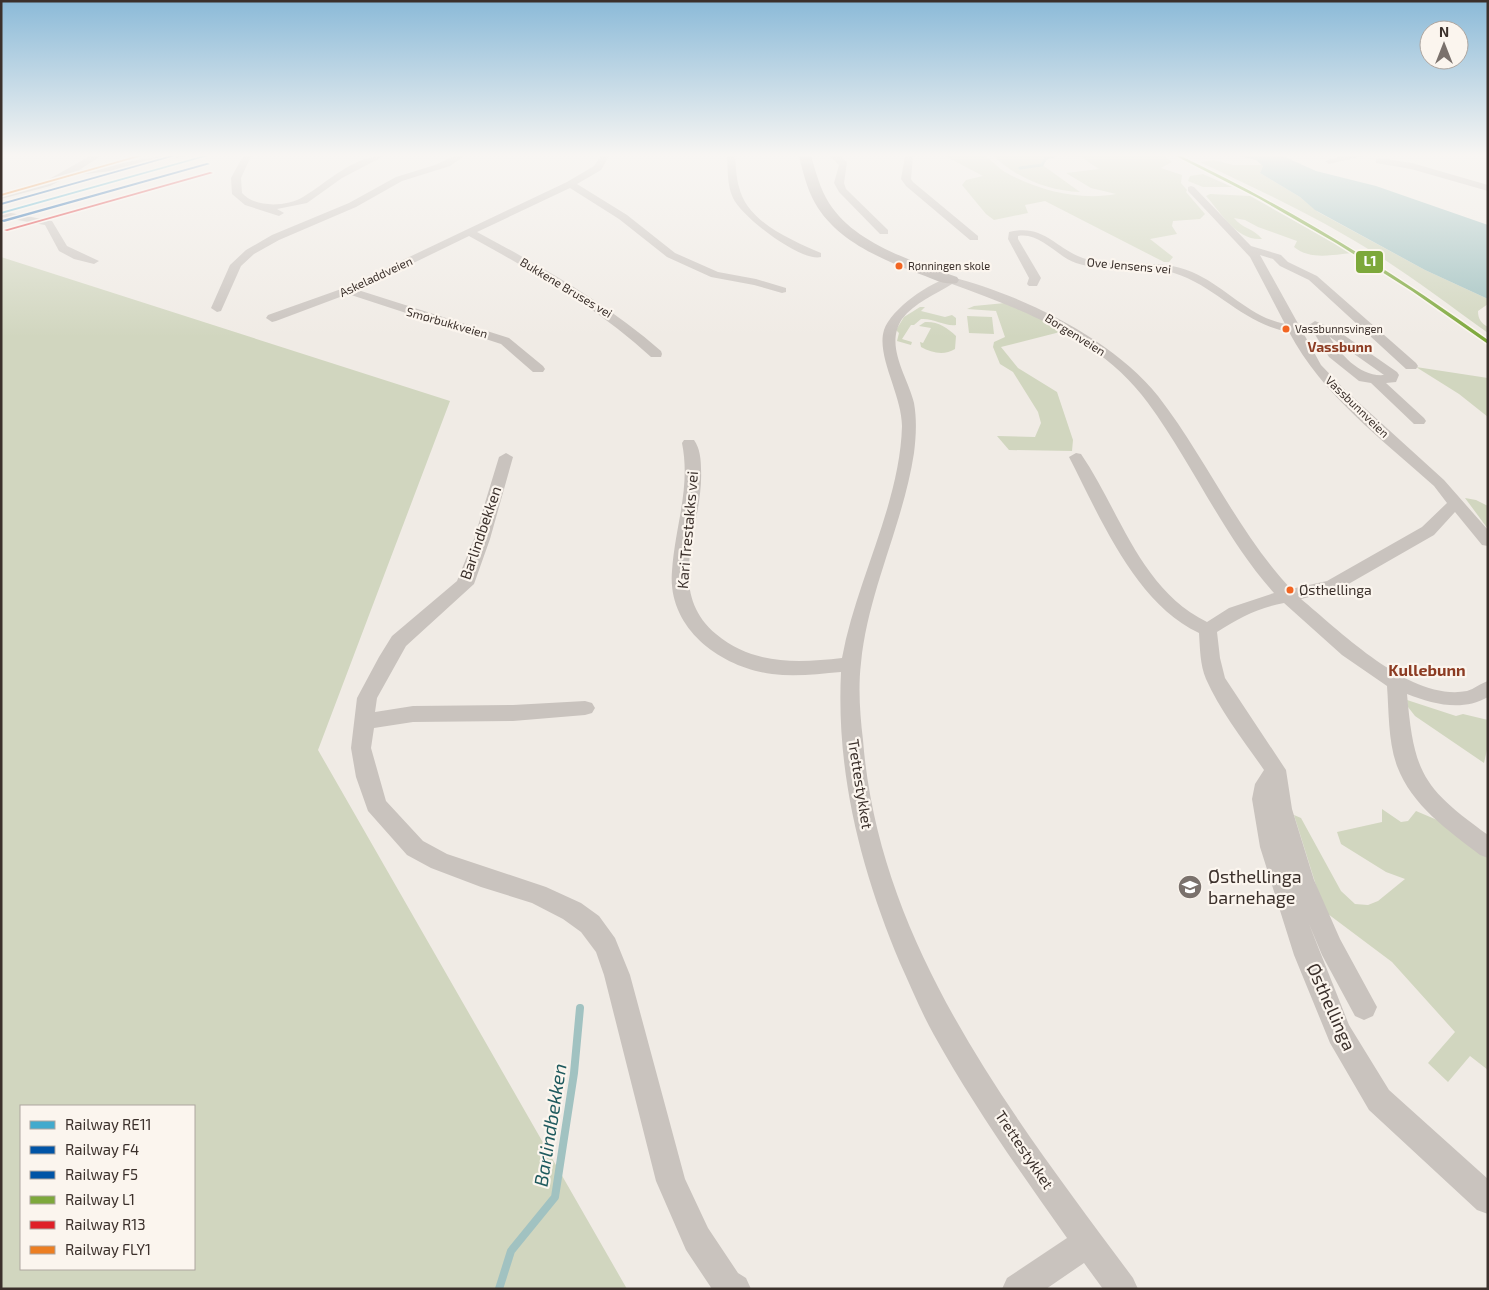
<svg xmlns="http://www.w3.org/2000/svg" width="1489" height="1290" font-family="'Exo 2',sans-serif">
	<rect width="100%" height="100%" fill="#f0ebe5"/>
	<!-- green -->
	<path fill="#d1d6bf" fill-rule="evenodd" d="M945,156c11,0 28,-3 39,0 6,2 14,12 21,16 32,18 74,29 111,22l-25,-6 -25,-15 33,-4 -18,-12 -17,-1h100l8,6 -11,6 21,7 -1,8 6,7 -1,2 19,22 -5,5 -27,2 -1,5 5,8 -27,5 23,18 -4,5h-5l-119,-61 -20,4 3,8 -34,7 -8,-6 -24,-29 4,-5 17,-4z
		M994,156h58l-8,2 -3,6 39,28c-31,-1 -64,-14 -86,-36z
		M1214,160l19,5h30l-3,8 40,24 18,15 107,58 63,29v5l-10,7c0,8 3,12 10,16v6c-36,-26 -72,-53 -109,-77 -57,-37 -118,-65 -179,-94z
		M1203,174l29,13h-29l-15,-6 2,-5z
		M1210,194l40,2 102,57c-21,2 -42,7 -58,-6l3,-6 -39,-14 -13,-7 -11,-2c7,10 21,11 28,21 -25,2 -40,-25 -56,-43z
		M1,257l449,144 -132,349 309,539h-626zM21,1106h173v163h-173z
		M1005,303l35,15 20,14 -59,15 17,21 39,24 16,48 -1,11 -63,-1 -12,-14 38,1 6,-14 -3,-11 -25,-40 -13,-8 -7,-17 1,-5 11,-5 -9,-26 -29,-2 7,-3z
		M920,307h5l-4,4 24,6 7,-2 4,3v7c-10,2 -22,-7 -35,-6l-7,6h-3l-9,14 10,3 -1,3 -14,-4 2,-8 -3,-3 8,-13z
		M967,316l25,1 2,17 -25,-1z
		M925,322c12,-1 22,5 31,14l-1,13c-11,7 -23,4 -34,-2l-1,-5 3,1 8,-15 -12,-2z
		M1416,367l72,11v39l-29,-23z
		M1465,498l11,2 12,6v23z
		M1407,700l49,16 7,-2 25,6v25l-4,18 -69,-47 -7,-9z
		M1382,809l19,13 7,-1 8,-10 33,14 39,28v217l-18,-14 -22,26 -20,-19 27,-31 -63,-70 -68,-51 -30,-96 7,3 40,73 14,13 13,1 10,-4 27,-22 -19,-7 -45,-28 -4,-12 45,-10z"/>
	<!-- water -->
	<path fill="#a1c2c1" d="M1239,156h44l33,15 60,15 112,39v74l-63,-29 -110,-60 -15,-13 -40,-24 3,-7 -7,-6z"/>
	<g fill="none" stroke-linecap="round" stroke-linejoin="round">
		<!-- stream-far1 -->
		<path stroke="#a1c2c1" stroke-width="3" d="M1020,168l22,-3 4,-7 8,-2"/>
		<!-- stream -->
		<path stroke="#a1c2c1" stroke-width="8" d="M499,1289l12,-38 44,-54 19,-124 6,-65"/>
		<!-- street -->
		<path fill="#c9c3be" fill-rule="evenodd" d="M90,156h11l-22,14 83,-14h24l-75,15 -42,5 -19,10 -49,13v-6l43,-11z
			M243,156h8l-10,22 1,15c13,15 44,14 61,4 25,-15 50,-41 81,-41l-42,22 -35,25 -30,6 7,4 -5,3 -34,-11 -13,-11 -1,-16z
			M454,156h10l-14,10 -48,15 -46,26 -77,33 -25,14 -13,12 -20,45 -4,1 -6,-4 19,-43 16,-15 26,-15 77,-32 47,-26 39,-12z
			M601,156h8l-8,14 -24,14 50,31 48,38 43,19 38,7 30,9v4l-4,1 -28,-8 -43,-8 -44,-20 -48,-38 -49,-31 -93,44c65,35 128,70 184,119l1,3 -1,3h-10c-54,-50 -117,-85 -182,-121l-111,54 151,48 34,28 2,3 -2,3h-10l-32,-28 -153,-50 -72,27 -4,1 -6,-4 2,-3 76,-27 223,-106 27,-16z
			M727,156h8c1,10 1,21 4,31 8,35 52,53 82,66v4c-21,5 -79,-40 -88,-59 -6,-13 -5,-28 -6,-42z
			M830,156h10l7,6 -3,21 2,6 42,41v4h-8l-41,-42 -5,-9 5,-18z
			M905,156h8l-2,23 2,3 65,54v4h-8l-64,-54 -5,-7z
			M1342,156h21l-34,8 -4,-3z
			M1379,158l33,5 76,22v6l-77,-22 -35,-6v-4z
			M1191,186l3,1 57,59 30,9 7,7 29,14 99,87 2,3 -2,3h-10l-97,-89 -29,-14 -7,-7 -13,-4 61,110 25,26 98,89 44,50v16l-6,-1 -27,-33 -21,23 -96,55 -37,9c40,33 110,103 166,92 7,-2 14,-8 21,-10v16c-26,15 -55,7 -81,-3 7,80 16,94 81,141v23l-8,-3c-32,-25 -68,-49 -83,-89 -9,-25 -8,-54 -10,-80l-45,-31 -58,-52c-26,5 -45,15 -67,29l3,26 5,20 61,92 6,39 22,71 26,59 37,68 -4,9 -9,4 -9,-4 -33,-61 -13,-31 40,101 40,65 99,89v35l-11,-4 -108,-100 -39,-67 -36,-88 -34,-108 -8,-48 3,-15 9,-14c-20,-29 -44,-59 -58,-91 -6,-14 -6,-31 -7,-46 -64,-30 -99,-116 -130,-176l7,-4 5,1c39,57 59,135 126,168l22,-14 45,-15c-51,-57 -81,-129 -126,-190 -46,-64 -125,-93 -196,-119 -16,10 -38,19 -50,35 -18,27 6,58 12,84 3,17 2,34 0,50 -11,72 -46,138 -53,210 -3,25 -1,52 2,77 16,207 151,377 270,538l5,11h-35l-19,-26 -38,26h-44l5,-11 60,-40c-47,-66 -94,-133 -133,-203 -13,-23 -23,-48 -34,-72 -39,-93 -64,-189 -59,-291 -23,2 -46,5 -69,2 -52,-7 -105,-46 -100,-103 3,-45 19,-83 10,-128l2,-3h10c6,8 7,20 7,29 3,58 -38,120 15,165 37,31 81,29 126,24 14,-77 58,-154 60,-232 0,-31 -26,-70 -18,-96 7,-21 46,-48 67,-53 69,17 162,62 207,119 48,62 79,135 133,193l36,-8 95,-54 25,-24 -13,-17c-52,-47 -112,-91 -145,-154 -48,-9 -71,-45 -115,-59 -31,-10 -66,1 -98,-10 -20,-7 -36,-31 -58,-27v3l23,39 -4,8h-8l-2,-2 2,-6 -21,-39 1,-7c36,-9 47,18 77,27 34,10 71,-2 106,13 33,14 57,45 93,52l-35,-67 -62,-66v-4z
			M1,211l51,10 15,25 32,15 -5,3 -20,-5 -15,-8 -14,-26 -44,-8z
			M1315,321l23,10 59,41 2,3 -3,7 -10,1 38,35 2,3 -2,3h-10l-43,-41 -12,-2 -30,-24 -20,-32zM1329,336l1,1 54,38c-24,2 -43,-20 -55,-39z
			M506,453l7,4 -23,82 -16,45 -68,62 -29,52 -2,14 38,-6 100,-1 72,-4 7,2 3,5 -3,5 -7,2 -72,6 -100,1 -39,6 -3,20 15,53 37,40 24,13 99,33 35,16 18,13 16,22 15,37 55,204 23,49 30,45 8,5 5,11h-39l-26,-39 -30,-69 -52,-206 -8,-23 -15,-20 -18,-13 -31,-16 -51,-16 -50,-19 -24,-13 -39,-44 -12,-34 -5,-29 6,-50 22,-41 13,-21 65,-55 17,-42 25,-82z"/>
		<!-- secondary -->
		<path fill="#bab3ae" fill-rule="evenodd" d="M799,156h12c5,16 9,33 18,47 26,41 84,58 128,74l2,3 -2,3c-13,3 -28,-6 -40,-10 -38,-15 -81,-33 -102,-70 -8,-14 -12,-31 -16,-47z"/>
		<!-- rail-1 casing -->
		<g stroke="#fbf5ee" stroke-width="3">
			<path id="rail-1" d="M202,156h6l-207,58v-2z"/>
		</g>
		<!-- rail-2 casing -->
		<g stroke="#fbf5ee" stroke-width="3">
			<path id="rail-2" d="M207,163l3,1 -206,58 -3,-1 1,-1z"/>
		</g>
		<!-- rail-3 casing -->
		<g stroke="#fbf5ee" stroke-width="3">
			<path id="rail-3" d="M169,156h6l-174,49v-2z"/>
		</g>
		<!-- rail-4 casing -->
		<g stroke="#fbf5ee" stroke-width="3">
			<path id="rail-4" d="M1176,156h5c110,53 208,113 307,184v4l-76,-53 -76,-48 -78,-45z"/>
		</g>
		<!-- rail-5 casing -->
		<g stroke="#fbf5ee" stroke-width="3">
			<path id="rail-5" d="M210,172l3,1 -206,58 -3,-1z"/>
		</g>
		<!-- rail-6 casing -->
		<g stroke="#fbf5ee" stroke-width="3">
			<path id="rail-6" d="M136,156h6l-141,40v-2z"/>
		</g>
		<!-- rail-1 -->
		<use href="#rail-1" fill="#42aacd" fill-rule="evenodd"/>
		<!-- rail-2 -->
		<use href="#rail-2" fill="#0054a6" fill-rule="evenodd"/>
		<!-- rail-3 -->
		<use href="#rail-3" fill="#0054a6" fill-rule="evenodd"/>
		<!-- rail-4 -->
		<use href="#rail-4" fill="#7da83b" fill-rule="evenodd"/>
		<!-- rail-5 -->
		<use href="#rail-5" fill="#df2027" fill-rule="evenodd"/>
		<!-- rail-6 -->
		<use href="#rail-6" fill="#ec7e21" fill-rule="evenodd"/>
	</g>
	<!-- sky -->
	<linearGradient id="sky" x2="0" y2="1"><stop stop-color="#8bbad8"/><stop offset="0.46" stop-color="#f8f6f3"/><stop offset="1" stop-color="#f8f6f3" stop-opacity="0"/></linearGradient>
	<rect width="1489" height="337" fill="url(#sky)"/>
	<!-- icons -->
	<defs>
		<g id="school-disc" transform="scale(1.25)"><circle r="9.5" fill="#7a716c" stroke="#fbf5ee"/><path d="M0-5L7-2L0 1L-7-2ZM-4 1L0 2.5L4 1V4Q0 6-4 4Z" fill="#fff"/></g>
	</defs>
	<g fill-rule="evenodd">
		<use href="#school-disc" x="1190" y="887"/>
	</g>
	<!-- markers -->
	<g fill="#f26522" stroke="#fbf5ee" stroke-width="2">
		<circle cx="899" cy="266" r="4.5"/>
		<circle cx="1286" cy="329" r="4.5"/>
		<circle cx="1290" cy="590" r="4.5"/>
	</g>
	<g text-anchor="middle" stroke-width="4.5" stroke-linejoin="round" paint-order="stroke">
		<!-- far-bus labels -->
		<g font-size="11" fill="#3b302b" stroke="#fbf5ee" text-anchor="start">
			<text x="908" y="270">Rønningen skole</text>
			<text x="1295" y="333">Vassbunnsvingen</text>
		</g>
		<!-- far-street labels -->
		<g font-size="12" fill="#3b302b" stroke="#fbf5ee">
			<text transform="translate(1129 266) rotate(5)" y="4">Ove Jensens vei</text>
			<text transform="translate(376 277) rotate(-25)" y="4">Askeladdveien</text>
			<text transform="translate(566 288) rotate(31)" y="4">Bukkene Bruses vei</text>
			<text transform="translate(447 323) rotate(16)" y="4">Smørbukkveien</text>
			<text transform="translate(1075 335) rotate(32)" y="4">Borgenveien</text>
			<text transform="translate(1357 407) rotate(44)" y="4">Vassbunnveien</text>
		</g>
		<!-- far-neighbourhood labels -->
		<g font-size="14" font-weight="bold" fill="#8c3b22" stroke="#fbf5ee">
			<text x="1340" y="352">Vassbunn</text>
		</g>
		<!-- bus labels -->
		<g font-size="14" fill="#3b302b" stroke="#fbf5ee" text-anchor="start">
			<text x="1299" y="595">Østhellinga</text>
		</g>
		<!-- street labels -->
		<g font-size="15" fill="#3b302b" stroke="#fbf5ee">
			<text transform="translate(688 530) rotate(-85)" y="5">Kari Trestakks vei</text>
			<text transform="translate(481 533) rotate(-71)" y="5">Barlindbekken</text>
			<text transform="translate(860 784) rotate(81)" y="5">Trettestykket</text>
			<text transform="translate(1024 1150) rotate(56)" y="5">Trettestykket</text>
		</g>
		<!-- neighbourhood labels -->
		<g font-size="16" font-weight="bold" fill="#8c3b22" stroke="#fbf5ee">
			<text x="1427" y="676">Kullebunn</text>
		</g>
		<!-- near-poi labels -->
		<g font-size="18" fill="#3b302b" stroke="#fbf5ee" text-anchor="start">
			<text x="1208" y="883">Østhellinga<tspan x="1208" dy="21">barnehage</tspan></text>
		</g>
		<!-- near-street labels -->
		<g font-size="18" fill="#3b302b" stroke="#fbf5ee">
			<text transform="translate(1331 1007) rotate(66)" y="6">Østhellinga</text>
		</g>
		<!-- near-water labels -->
		<g font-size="19" font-style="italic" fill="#1f5a5e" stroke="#fbf5ee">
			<text transform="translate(550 1125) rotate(-81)" y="7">Barlindbekken</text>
		</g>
	</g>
	<rect stroke="#fbf5ee" stroke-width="2" x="1355" y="250" width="29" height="24" rx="5" fill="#7da83b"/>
	<g font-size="14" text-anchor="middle" font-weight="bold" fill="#fff">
		<text x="1370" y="266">L1</text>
	</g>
	<!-- border -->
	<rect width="1489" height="1290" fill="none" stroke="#3b302b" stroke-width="5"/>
	<!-- legend -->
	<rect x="20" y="1105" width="175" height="165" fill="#fbf5ee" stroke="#aea6a0"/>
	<rect x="30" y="1121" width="25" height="8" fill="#42aacd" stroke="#aea6a0"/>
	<text x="65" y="1130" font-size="15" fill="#3b302b">Railway RE11</text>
	<rect x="30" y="1146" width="25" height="8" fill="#0054a6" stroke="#aea6a0"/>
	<text x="65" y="1155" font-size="15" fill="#3b302b">Railway F4</text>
	<rect x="30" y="1171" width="25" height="8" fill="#0054a6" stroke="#aea6a0"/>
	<text x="65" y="1180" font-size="15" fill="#3b302b">Railway F5</text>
	<rect x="30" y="1196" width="25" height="8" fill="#7da83b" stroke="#aea6a0"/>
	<text x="65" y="1205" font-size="15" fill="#3b302b">Railway L1</text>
	<rect x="30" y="1221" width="25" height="8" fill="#df2027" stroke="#aea6a0"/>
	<text x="65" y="1230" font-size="15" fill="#3b302b">Railway R13</text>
	<rect x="30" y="1246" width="25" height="8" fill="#ec7e21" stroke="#aea6a0"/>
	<text x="65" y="1255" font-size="15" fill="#3b302b">Railway FLY1</text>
	<!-- north arrow -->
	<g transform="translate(1444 45)"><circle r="24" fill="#fbf5ee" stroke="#aea6a0"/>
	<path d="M0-4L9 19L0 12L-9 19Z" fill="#7a716c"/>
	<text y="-8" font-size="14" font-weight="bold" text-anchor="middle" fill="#3b302b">N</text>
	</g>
</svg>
